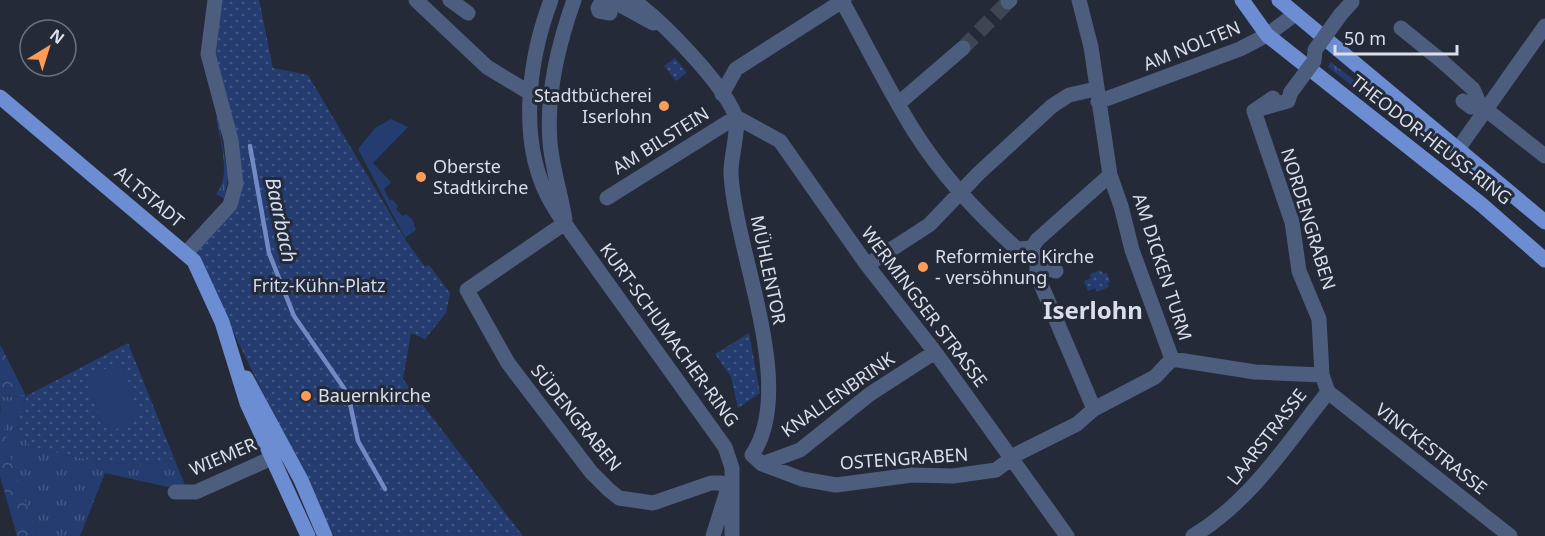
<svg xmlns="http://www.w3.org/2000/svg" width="1545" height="536" font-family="'Noto Sans',sans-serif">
	<defs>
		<pattern id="grass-tufts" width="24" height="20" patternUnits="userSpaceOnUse" patternTransform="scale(1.5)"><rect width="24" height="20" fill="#253c70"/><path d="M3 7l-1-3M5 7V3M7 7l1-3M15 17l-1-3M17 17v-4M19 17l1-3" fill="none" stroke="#445884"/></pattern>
		<pattern id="forest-crowns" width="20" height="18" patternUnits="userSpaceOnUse" patternTransform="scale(1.5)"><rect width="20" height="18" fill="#253c70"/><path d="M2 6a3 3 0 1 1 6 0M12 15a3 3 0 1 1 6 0" fill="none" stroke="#445884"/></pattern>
		<pattern id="park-dots" width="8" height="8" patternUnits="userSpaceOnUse" patternTransform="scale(1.5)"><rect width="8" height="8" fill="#253c70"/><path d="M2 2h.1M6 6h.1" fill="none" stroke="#445884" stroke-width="1.8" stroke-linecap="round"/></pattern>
	</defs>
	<rect width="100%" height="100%" fill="#242a38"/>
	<!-- grass -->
	<path fill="url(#grass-tufts)" d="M1331,62l127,100 -3,4 -127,-99z
		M218,117l10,61 -4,21 -8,-5c16,-17 4,-55 0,-76z
		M26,396l-9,29 13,21c41,10 104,28 144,12l11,27 -17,2 -63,-14 -25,63h-42c-16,-44 -38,-92 -38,-139z"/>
	<!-- forest -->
	<path fill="url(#forest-crowns)" d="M0,345l2,3 24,48 -26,1z
		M0,409l12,55 26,72h-21l-17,-60z"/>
	<!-- park -->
	<path fill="url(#park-dots)" d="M217,0h42l14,68 35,7 97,164 20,28 4,-2 21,28 -4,20 -21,26 -14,-6 -8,46 120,157h-189l-141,-285 47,-66 -29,-130z
		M675,58l12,15 -11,8 -12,-15z
		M1101,270l2,4 4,-1 3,9 -3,1 2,4 -12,5 -2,-4 -7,3 -4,-10 7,-3 -1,-4z
		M749,333l11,60 -22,15 -7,-31 -16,-23z
		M128,343l46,115c-40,16 -103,-2 -144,-12l-13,-21 9,-29z"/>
	<!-- garden -->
	<path fill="#253c70" d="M391,119l17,8 -35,36 18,19 -7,7 6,12 2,-2 6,7 -2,3 7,7 3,-2 6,5 4,11 -11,8 -47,-89 17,-21z
		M114,365l11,4 14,51 -25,10 -10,-5 -17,-40 6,-11z"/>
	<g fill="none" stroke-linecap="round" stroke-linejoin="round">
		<!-- stream -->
		<path stroke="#718ac3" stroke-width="4.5" d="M250,146l19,107 25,63 54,78 10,47 27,48"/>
		<!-- minor-tunnel -->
		<path stroke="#3f4553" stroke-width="15" stroke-dasharray="15 8" stroke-linecap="butt" d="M963,48l45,-46"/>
		<!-- minor -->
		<path stroke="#4d5d7e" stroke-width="15" d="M416,0l71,67 43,26
			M450,0l18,13
			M551,0c-23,61 -34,145 1,204 6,11 14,21 21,31l152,212 7,21v68
			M611,0l42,23
			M633,0c29,21 89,82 102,115 5,13 -5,44 -4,59 4,78 67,213 21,281
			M842,1c24,43 46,88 72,130 27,43 65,84 103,118l15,-1
			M1008,2l2,-2
			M1341,14l11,-12
			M1401,28l42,34
			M722,94l14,-25 108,-69
			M1463,101l8,6 9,-2
			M1098,102l142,-53 27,-14 27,-20
			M899,103l64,-55
			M1263,108l25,-7 3,-9
			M1458,149l87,-123
			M607,198l129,-81 44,24 87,124 68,87 132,184
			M565,220c-4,-26 -13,-52 -15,-78 -4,-48 8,-97 24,-142
			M565,223l-98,67 41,73 83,109 18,18 10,8 34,5 58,-20h10l6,6
			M186,253l44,-48 6,-21 -5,-44 -23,-86 7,-54
			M867,265l62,-40 50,-52 73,-67 17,-11 27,-6
			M1037,265v10l57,134
			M1056,271c-18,-4 -31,-13 -19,-31l73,-65
			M1172,359l83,13 67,3
			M1328,392l182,144
			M752,455l10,9 40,15 34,6 76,-10 41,1 43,-6 21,-16 60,-30 17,-15 61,-32 17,-18 -40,-109 -11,-44 -11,-31 -19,-128 -12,-47
			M762,464l38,-14 70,-56 65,-42
			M175,492h21l87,-39
			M713,536l16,-51
			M1193,536c58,-35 93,-91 135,-144l-6,-17 -3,-56 -20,-48 -7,-49 -38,-111 19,-13"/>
		<!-- major -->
		<path stroke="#6d8dd2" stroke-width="15" d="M1242,0l25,35 215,170 63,55
			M1279,0l266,222
			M0,97l194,164 28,61 25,81 61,133
			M246,378l55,102 24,56"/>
		<!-- minor-bridge -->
		<path stroke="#4d5d7e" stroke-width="15" d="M603,0l-5,8 1,3 11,2
			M1443,62l30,27 7,16 65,51
			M1291,92l23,-31 1,-11 26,-36"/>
	</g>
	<!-- markers -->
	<g fill="#fe9c57" stroke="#242a38" stroke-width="2">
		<circle cx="664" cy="106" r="6"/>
		<circle cx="421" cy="177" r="6"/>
		<circle cx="923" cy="267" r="6"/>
		<circle cx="306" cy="396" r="6"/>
	</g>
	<g text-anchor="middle" stroke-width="6" stroke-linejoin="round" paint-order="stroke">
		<!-- street labels -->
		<g font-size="18" fill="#dbdfe9" stroke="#242a38">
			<text transform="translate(1192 46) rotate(-22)" y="6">AM NOLTEN</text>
			<text transform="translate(1431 140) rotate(38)" y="6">THEODOR-HEUSS-RING</text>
			<text transform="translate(661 141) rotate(-32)" y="6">AM BILSTEIN</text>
			<text transform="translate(149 197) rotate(40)" y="6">ALTSTADT</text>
			<text transform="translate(1308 219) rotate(73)" y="6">NORDENGRABEN</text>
			<text transform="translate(1162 267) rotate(72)" y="6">AM DICKEN TURM</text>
			<text transform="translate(768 270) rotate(78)" y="6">MÜHLENTOR</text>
			<text transform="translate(924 307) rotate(53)" y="6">WERMINGSER STRASSE</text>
			<text transform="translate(669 335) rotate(54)" y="6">KURT-SCHUMACHER-RING</text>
			<text transform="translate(838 395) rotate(-35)" y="6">KNALLENBRINK</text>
			<text transform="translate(576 418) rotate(51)" y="6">SÜDENGRABEN</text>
			<text transform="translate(1267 437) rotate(-52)" y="6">LAARSTRASSE</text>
			<text transform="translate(1431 449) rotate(38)" y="6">VINCKESTRASSE</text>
			<text transform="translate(223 457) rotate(-23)" y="6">WIEMER</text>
			<text transform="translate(904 459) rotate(-4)" y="6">OSTENGRABEN</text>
		</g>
		<!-- poi labels -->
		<g font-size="18" fill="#dbdfe9" stroke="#242a38" text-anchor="start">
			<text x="652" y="102" text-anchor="end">Stadtbücherei<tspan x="652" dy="21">Iserlohn</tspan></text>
			<text x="433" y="173">Oberste<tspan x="433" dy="21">Stadtkirche</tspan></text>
			<text x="935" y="263">Reformierte Kirche<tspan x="935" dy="21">- versöhnung</tspan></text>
			<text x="318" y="402">Bauernkirche</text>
		</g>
		<!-- park labels -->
		<g font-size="18" fill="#d2dcf2" stroke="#242a38">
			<text x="319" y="292">Fritz-Kühn-Platz</text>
		</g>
		<!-- water labels -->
		<g font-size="20" font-style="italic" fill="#d4dff4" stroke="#242a38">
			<text transform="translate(281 220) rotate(78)" y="7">Baarbach</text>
		</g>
		<!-- district labels -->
		<g font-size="24" font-weight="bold" fill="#dbdfe9" stroke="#242a38">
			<text x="1093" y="319">Iserlohn</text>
		</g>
	</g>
	<!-- north arrow -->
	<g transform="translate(48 48) rotate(38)"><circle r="28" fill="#242a38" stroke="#6d727f" stroke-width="1.5"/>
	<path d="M0-4.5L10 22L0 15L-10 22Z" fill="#fe9c57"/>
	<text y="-9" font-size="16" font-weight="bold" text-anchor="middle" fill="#dbdfe9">N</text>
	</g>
	<!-- scale -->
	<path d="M1335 45v9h122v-9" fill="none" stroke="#dbdfe9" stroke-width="3"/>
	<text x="1344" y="45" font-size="18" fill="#dbdfe9" stroke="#242a38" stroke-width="4.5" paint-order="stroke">50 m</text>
</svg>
